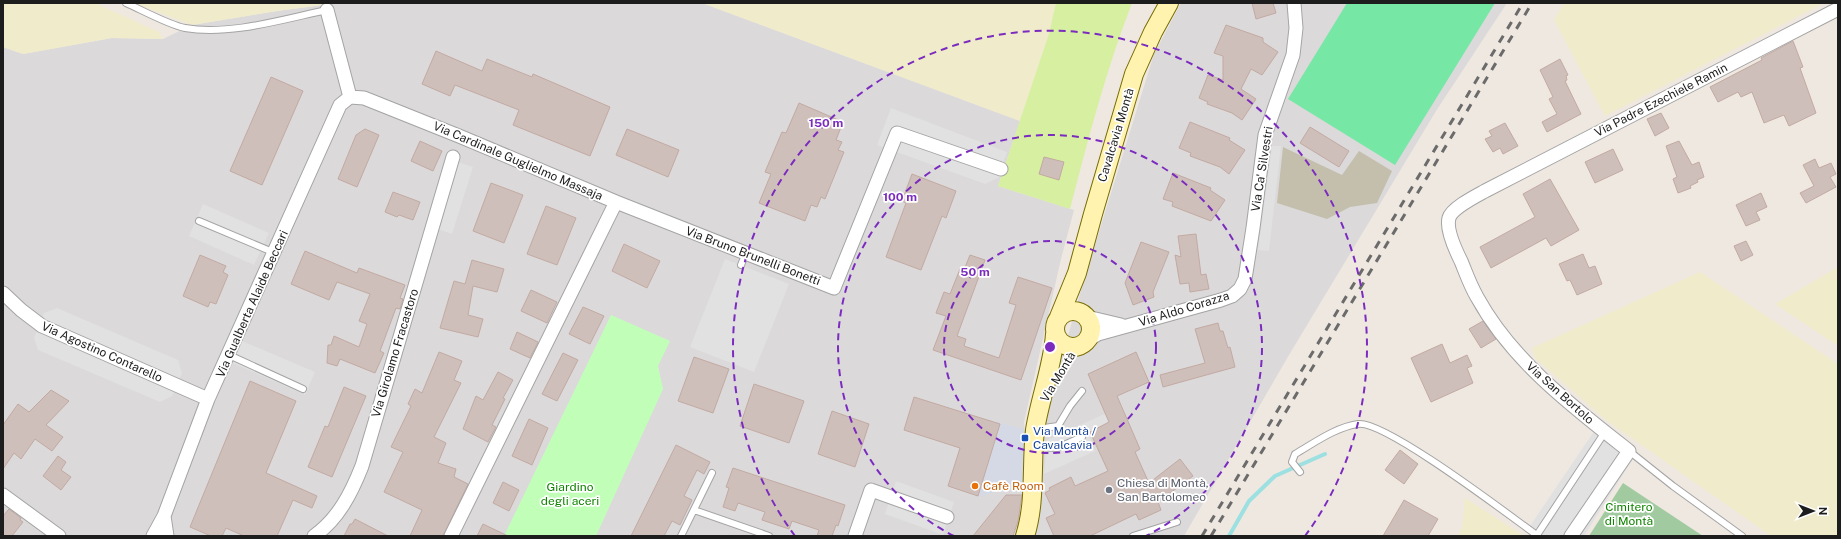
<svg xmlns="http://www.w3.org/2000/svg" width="1841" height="539" font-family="'Public Sans',sans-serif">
	<rect width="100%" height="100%" fill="#efe8e1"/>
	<!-- residential -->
	<path fill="#dbd9da" d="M338,3h364l318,118 -22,65 76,24 -13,49 -37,163 2,26 -1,24 -9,64h-1013v-489l20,7 89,-16 51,1 29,-14 85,-14z
		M1181,3h326l-71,108 -147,244 -105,181h-150l6,-33 7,-95 35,-121 72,-233z"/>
	<!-- construction -->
	<path fill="#c4bfac" d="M1283,147l59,28 17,-24 33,20 -15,32 -27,4 -23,12 -50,-16z"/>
	<!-- farmland -->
	<path fill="#f0ebca" d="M3,3h92l64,29 4,7 -51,-1 -89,16 -20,-7z
		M134,3h204l-61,8 -85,14z
		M702,3h354l-7,31 -29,87z
		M1564,3h260l-219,113 -51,-96z
		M1838,267v79l-63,-42z
		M1700,272l138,92v172h-67l-165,-116 -71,-62 -3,-10z
		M1465,498l59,38h-66l4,-8z"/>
	<!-- grass -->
	<path fill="#d7efa1" d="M1056,3h76c-26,67 -44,136 -62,206l-72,-23 51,-152z"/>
	<!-- cemetery -->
	<path fill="#a2caa0" d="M1623,483l80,53h-114z"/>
	<!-- park -->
	<path fill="#c1ffb9" d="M611,315l59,26 -12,25 5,23 -67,147h-92z"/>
	<!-- pitch -->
	<path fill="#77e7a5" d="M1347,3h148l-100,162 -107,-66z"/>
	<!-- parking -->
	<path fill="#e1e1e1" d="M891,108l116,44 -9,26 -13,6 -108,-39z
		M1272,146h9l-12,105 -11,-1z
		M452,160l21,7 -21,67 -20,-7z
		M203,204l66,29 -15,32 -65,-29z
		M725,259l64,25 -35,88 -64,-25z
		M57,308l121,52 4,13 -10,23 -12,6 -122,-52 -4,-12 10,-25z
		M242,341l73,31 -10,23 -72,-32z
		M1122,406l2,6 -9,8 -27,13 7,18 -51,23 3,-34z
		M1595,430l38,29 -49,77h-41l-13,-10z
		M896,481l58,21 -11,33 -58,-21z"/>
	<!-- plaza -->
	<path fill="#d5d9e5" d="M995,421l31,9 -1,61 -20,-2 -27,8 -5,-2z"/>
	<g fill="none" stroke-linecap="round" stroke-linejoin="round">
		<!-- stream -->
		<path stroke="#9de0e1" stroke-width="4" d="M1229,536l20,-35 26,-25 50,-22"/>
	</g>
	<!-- building -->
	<path fill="#cfbfba" stroke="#c2aaa2" d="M1252,3h21l3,10 -20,6z
		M1226,25l37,13v4l15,10 -16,23 -11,-6 -10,20 15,10 -14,21 -10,-7 -25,-9 1,-2 -9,-4 9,-23 15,5v-24l-9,-3z
		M1793,41l10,26 -3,1 16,45 -27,13 -5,-11 -20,8 -12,-31 -11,5 -3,-5 -20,10 -8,-15 52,-27 -1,-2z
		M436,51l46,20 5,-12 45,18 1,-3 77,33 -20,49 -77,-31 6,-15 -64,-25 -5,11 -28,-12z
		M1560,59l8,16 -2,1 1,4 -2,1 16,33 -34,18 -5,-10 15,-8 -8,-15 4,-2 -13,-27z
		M271,77l32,14 -41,94 -32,-14z
		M799,103l44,19 -7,18 6,2 -4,8 6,2 -19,47 -4,-2 -4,10 -6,-2 -6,16 -46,-18 12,-29 -6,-2 17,-40 4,1z
		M1661,113l8,15 -14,8 -8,-17z
		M1190,122l40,16 -1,2 16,10 -16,24 -9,-7 -30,-11 1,-3 -12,-5z
		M1505,123l13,23 -15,8 -3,-6 -7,4 -8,-13 7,-3 -3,-5z
		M1310,127l39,24 -10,16 -39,-24z
		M365,129l14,6 -22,52 -19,-8 18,-44z
		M627,129l52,21 -11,27 -52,-22z
		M420,141l22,10 -9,20 -22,-10z
		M1679,141l13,24 7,-3 5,15 -7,3 1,2 -8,4 1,2 -13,5 -5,-14 4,-2 -11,-31z
		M1613,149l10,21 -28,13 -10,-21z
		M1044,157l20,5 -5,18 -20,-6z
		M1815,159l4,9 12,-5 5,11 -6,3 6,10 -30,16 -6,-10 14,-7 -11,-21z
		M1173,173l38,15 -1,2 15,10 -14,21 -39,-15 1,-4 -10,-3z
		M912,174l44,17 -10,27 -4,-2 -21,54 -35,-13 20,-54 -4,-2z
		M1550,179l29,51 -28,16 -5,-8 -55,30 -11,-21 55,-30 -12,-23z
		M491,183l32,12 -19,48 -31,-12z
		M393,192l27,10 -7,18 -14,-5 -2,2 -12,-5z
		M1761,193l6,14 -11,5 4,8 -14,6 -10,-21z
		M546,206l30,12 -19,47 -30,-11z
		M1196,234l5,41 5,-1 3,15 -19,3 -1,-9 -9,1 -5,-29 6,2 -3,-21z
		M1746,241l7,14 -12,6 -7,-15z
		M1141,242l28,10 -16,40 1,5 -21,8 -8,-22z
		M624,244l36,17 -13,27 -35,-17z
		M305,251l52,22 2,-5 46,17 -5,13 3,1 -3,10 -4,-1 -16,43 4,2 -9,20 -35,-14 -3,7 -10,-3 1,-18h3l3,-9 25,11 8,-23 -8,-3 11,-27 -33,-12 -8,18 -38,-16z
		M1583,254l6,14 6,-2 7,18 -25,11 -7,-15 -3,1 -8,-17z
		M200,255l26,11 -3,6 5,3 -12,29 -6,-2 -2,5 -25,-11z
		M970,255l15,5 -28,76 9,3 -2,7 35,12 17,-53 -7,-2 9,-26 34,11 -31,92 -88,-30 13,-34 -10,-3 8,-21 6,2 10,-25 4,1z
		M472,260l32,9 -7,23 -24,-6 -5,29 15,4 -5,18 -38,-9 14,-47 11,3z
		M531,290l26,12 -10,21 -26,-12z
		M583,307l21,9 -14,28 -21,-10z
		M1483,321l13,18 -15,9 -12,-19z
		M1218,323l2,8h3l5,17 2,-1 5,20 -72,20 -3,-12 45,-12 -10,-34z
		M517,332l21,10 -8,16 -20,-9z
		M1442,344l8,19 17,-8 5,11 -5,2 6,15 -42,19 -20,-44z
		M439,352l23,9 -8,19 7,3 -27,54 12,6 -8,20 18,6 -2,8 14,7 -25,52h-33l12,-26 -38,-18 19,-40 -12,-5 20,-41 -3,-2 7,-15 7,4z
		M1136,352l13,30 -32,14 23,53 -5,3 14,31 31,-24 13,17 -35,26 3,8 -22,10 -3,-6 -46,22h-36l-8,-18 9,-4 -10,-21 5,-3 -1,-2 22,-11 4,9 33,-15 -18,-39 19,-10 -21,-48z
		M563,353l15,7 -21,41 -15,-7z
		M694,357l35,12 -16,44 -35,-12z
		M498,372l15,8 -10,18 2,1 -13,26 4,2 -8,15 -25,-13 13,-33 7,4z
		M250,381l46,20 -30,72 51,23 -5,12 -19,-8 -16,36h-33l-18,-8 -4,8h-11l-21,-9z
		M754,384l50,17 -15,42 -49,-17z
		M344,387l22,9 -34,81 -24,-10 17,-41 3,1z
		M51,390l18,11 -23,24 17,12 -11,14 -17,-12 -14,20 -7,-6 -11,16v-44l15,-21 11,8z
		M914,397l86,27 -22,72 -30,-10 12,-38 -56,-18z
		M832,411l37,13 -14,43 -37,-13z
		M529,419l19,9 -16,37 -20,-9z
		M676,445l34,17 -6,12 -7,-4 -13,26 8,4 -12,25 -8,-4 -8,15h-33z
		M1400,450l18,14 -14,20 -19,-14z
		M58,456l8,6 -5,8 10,7 -10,13 -18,-14z
		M733,468l112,37 -7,21 -2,-1 -4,11h-15l2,-6 -27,-9 -3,8 -27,-9 3,-8 -27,-9 -3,8 -12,-4 6,-19 -3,-1z
		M503,482l16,8 -10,21 -16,-8z
		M1006,495h16l-4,26 -5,15h-40z
		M1404,500l34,19 -10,17h-45z
		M9,509l12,9 -1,2 3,2 -11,14h-9v-20z
		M355,519l33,17h-44l6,-12h2z
		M483,524l25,12h-31z"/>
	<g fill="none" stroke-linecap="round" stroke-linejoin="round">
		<!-- lane casing -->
		<g stroke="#a4a4a4" stroke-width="8">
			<path id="lane" d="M126,3c16,7 43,22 59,25 44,8 99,-9 142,-18
				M199,221l76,32
				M741,265l5,-12
				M229,355l74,34
				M1037,429l21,-3 12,-20 12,-15
				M1035,447l22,1 25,-11
				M1629,451l44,35 69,50
				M1300,472l-8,-10 3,-8c19,-11 41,-27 63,-30 27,-4 152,92 180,112
				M694,510l75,26
				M1537,535l68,-103
				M681,536l31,-63
				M1133,536l44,-14"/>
		</g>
		<!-- street casing -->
		<g stroke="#a4a4a4" stroke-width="15">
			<path id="street" d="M327,10l23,87
				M350,97l14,1 95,38 157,66 218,86 63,-155 104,36
				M3,293l18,17 21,16 166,73
				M1087,317l34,8
				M1088,340l10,-6 123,-34 11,-4 8,-7 5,-10 8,-51 12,-93 28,-80 3,-27 -2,-25
				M3,495l56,41
				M164,516l3,20
				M153,536l11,-20 44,-117 132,-294 10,-8
				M314,536c24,-17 37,-42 48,-70l91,-309
				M451,536l165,-334
				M855,536l16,-46 76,27
				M1571,536l58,-85c-56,-44 -117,-90 -152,-154 -7,-12 -11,-24 -16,-36 -5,-10 -15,-32 -12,-43 3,-10 27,-22 36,-27l353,-182"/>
		</g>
		<!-- secondary casing -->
		<g stroke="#776c00" stroke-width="20">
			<path id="secondary" d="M1055 329a18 18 0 1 1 36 0a18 18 0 1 1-36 0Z
				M1059,317l18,-44 16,-59 41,-140 19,-42 16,-29
				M1025,536c11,-34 6,-71 10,-106 5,-32 18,-65 20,-96"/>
		</g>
		<!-- lane -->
		<use href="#lane" stroke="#fff" stroke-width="6"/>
		<!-- street -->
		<use href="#street" stroke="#fff" stroke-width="13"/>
		<!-- secondary -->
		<use href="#secondary" stroke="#fff3af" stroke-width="18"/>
		<!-- rail -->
		<path stroke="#6b6b6b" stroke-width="3" stroke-dasharray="8 8" stroke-linecap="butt" d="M1202,536l321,-533
			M1211,536l321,-533"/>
	</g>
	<!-- distance rings -->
	<g fill="none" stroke="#7b2cbf" stroke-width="2" stroke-dasharray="7 5">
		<circle cx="1050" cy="347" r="106"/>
		<path d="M954 536A212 212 0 1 1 1146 536"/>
		<path d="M795 536A317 317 0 1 1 1305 536"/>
	</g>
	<!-- markers -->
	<rect fill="#1a4fb4" stroke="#fff" stroke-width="1.5" x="1021" y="434" width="8" height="8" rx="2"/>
	<circle fill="#e8710a" stroke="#fff" stroke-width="1.5" cx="975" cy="486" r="4"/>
	<circle fill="#6b7280" stroke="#fff" stroke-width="1.5" cx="1109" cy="490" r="4"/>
	<g text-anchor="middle" stroke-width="3.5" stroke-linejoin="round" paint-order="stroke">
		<!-- street labels -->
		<g font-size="12" fill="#1d1d1d" stroke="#fff">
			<text transform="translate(1661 100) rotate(-27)" y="4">Via Padre Ezechiele Ramin</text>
			<text transform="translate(1116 135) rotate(-73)" y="4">Cavalcavia Montà</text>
			<text transform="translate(518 161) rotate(23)" y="4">Via Cardinale Guglielmo Massaja</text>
			<text transform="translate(1262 169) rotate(-81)" y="4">Via Ca' Silvestri</text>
			<text transform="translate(753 256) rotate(21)" y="4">Via Bruno Brunelli Bonetti</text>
			<text transform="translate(252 304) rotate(-66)" y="4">Via Gualberta Alaide Beccari</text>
			<text transform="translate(1184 309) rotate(-17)" y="4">Via Aldo Corazza</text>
			<text transform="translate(102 352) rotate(24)" y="4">Via Agostino Contarello</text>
			<text transform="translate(395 353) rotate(-73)" y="4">Via Girolamo Fracastoro</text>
			<text transform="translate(1058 377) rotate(-59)" y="4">Via Montà</text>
			<text transform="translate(1560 393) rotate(42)" y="4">Via San Bortolo</text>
		</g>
		<!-- transit labels -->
		<g font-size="12" fill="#164399" stroke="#fff" text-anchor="start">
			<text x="1033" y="435">Via Montà /<tspan x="1033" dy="14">Cavalcavia</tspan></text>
		</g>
		<!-- worship labels -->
		<g font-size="12" fill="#5b616d" stroke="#fff" text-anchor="start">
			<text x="1117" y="487">Chiesa di Montà,<tspan x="1117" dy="14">San Bartolomeo</tspan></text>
		</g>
		<!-- food labels -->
		<g font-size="12" fill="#c56008" stroke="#fff" text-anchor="start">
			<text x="983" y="490">Cafè Room</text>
		</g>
		<!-- park labels -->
		<g font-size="12" fill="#108501" stroke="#fff">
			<text x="570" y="491">Giardino<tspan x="570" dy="14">degli aceri</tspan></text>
			<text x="1629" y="511">Cimitero<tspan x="1629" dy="14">di Montà</tspan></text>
		</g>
	</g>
	<circle cx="1050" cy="347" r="6" fill="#7b2cbf" stroke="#fff" stroke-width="2"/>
	<g font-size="12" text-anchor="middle" font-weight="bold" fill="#7b2cbf" stroke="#fff" stroke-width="3.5" stroke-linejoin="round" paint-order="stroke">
		<text x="826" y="127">150 m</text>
		<text x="900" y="201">100 m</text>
		<text x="975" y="276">50 m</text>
	</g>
	<!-- border -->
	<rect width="1841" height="539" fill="none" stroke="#1d1d1d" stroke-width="8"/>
	<!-- north arrow -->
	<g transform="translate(1813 511) rotate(90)" stroke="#ffffff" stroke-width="3" paint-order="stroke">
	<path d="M0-3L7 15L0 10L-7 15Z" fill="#1d1d1d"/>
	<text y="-6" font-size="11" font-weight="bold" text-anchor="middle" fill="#1d1d1d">N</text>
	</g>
</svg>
